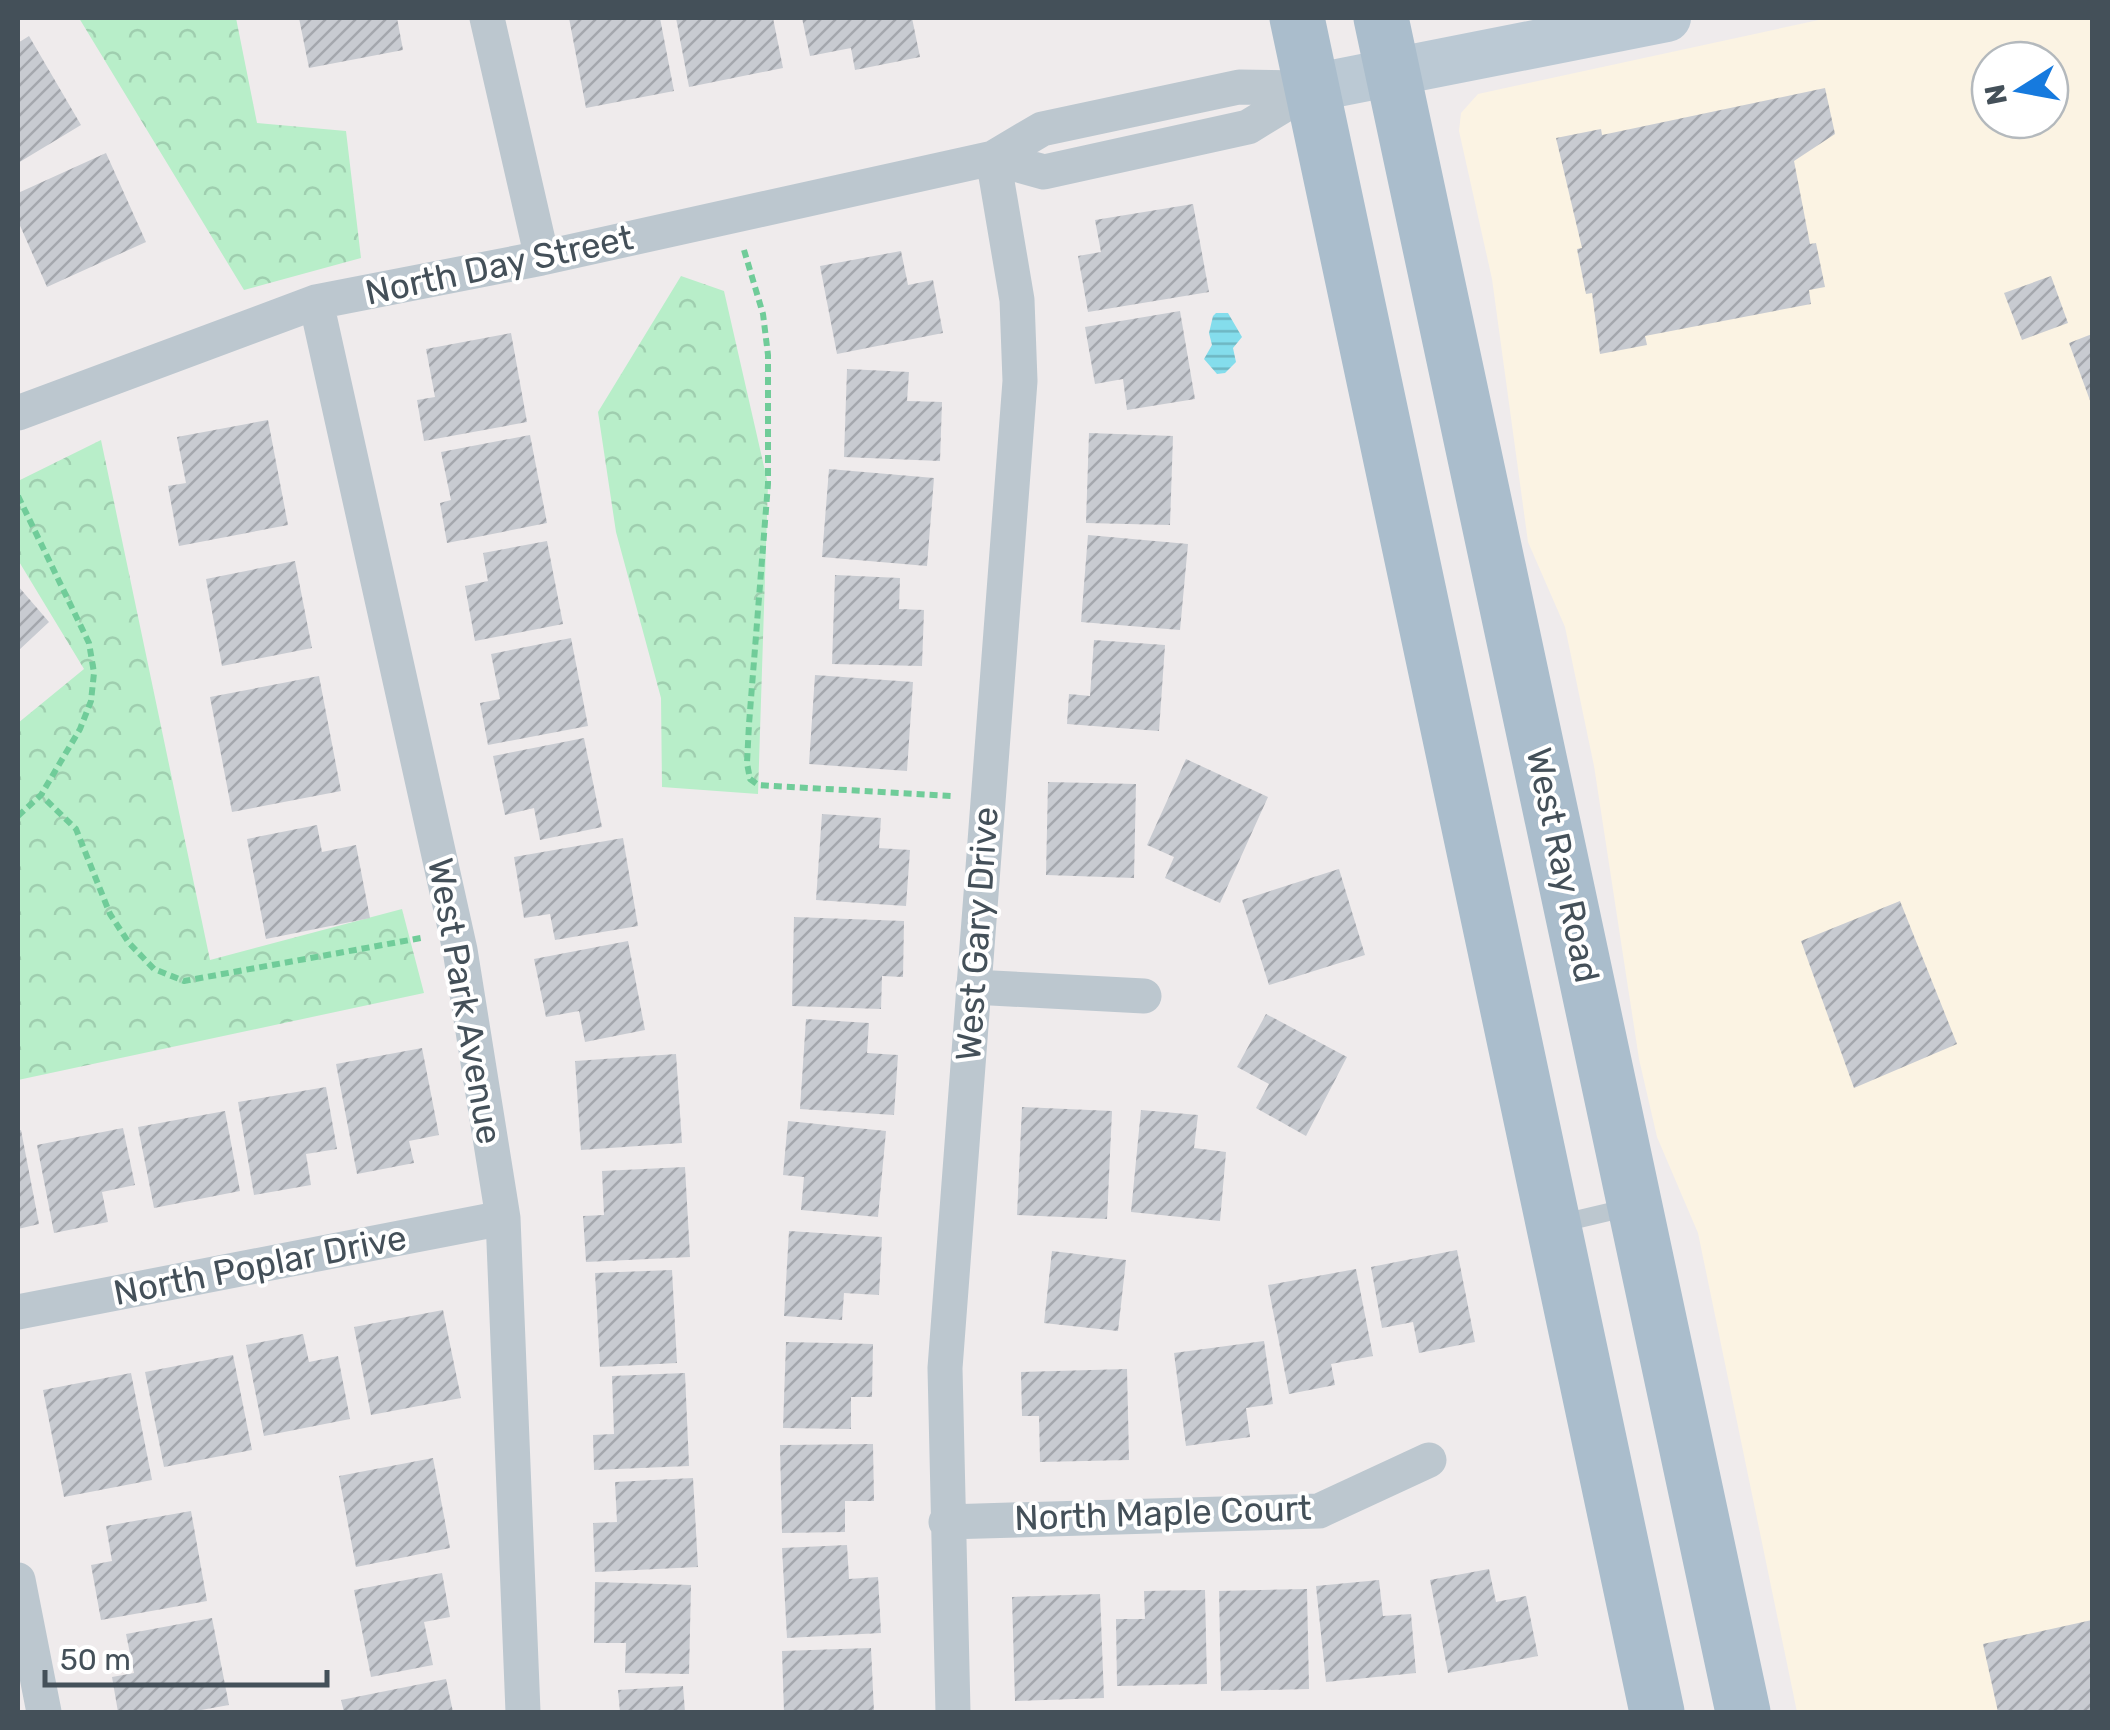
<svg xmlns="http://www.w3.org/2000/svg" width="2110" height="1730" font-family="Rubik,sans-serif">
	<defs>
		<pattern id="park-crowns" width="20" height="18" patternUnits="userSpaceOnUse" patternTransform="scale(2.5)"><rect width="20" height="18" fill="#b8eec9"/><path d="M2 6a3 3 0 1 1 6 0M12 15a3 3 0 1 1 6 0" fill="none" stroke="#9fceaf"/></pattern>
		<pattern id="water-rules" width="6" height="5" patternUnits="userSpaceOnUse" patternTransform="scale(2.5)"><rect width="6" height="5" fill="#84ddec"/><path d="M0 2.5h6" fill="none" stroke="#6eb6c2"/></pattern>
		<pattern id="building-hatch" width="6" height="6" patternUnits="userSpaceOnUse" patternTransform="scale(2.5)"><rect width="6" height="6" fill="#c8cbd1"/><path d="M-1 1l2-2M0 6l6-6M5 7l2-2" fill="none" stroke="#a4a7ad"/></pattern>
	</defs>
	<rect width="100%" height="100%" fill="#efebec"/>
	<!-- commercial -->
	<path fill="#fbf3e3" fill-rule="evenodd" d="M1828,18h264v1694h-295l-99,-479 -41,-96 -18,-78 -45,-293 -29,-139 -37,-85 -36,-263 -33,-148 2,-18 17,-19zM1990,60h60v60h-60z"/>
	<!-- park -->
	<path fill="url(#park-crowns)" d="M79,18h157l21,105 89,8 15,127 -117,32z
		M681,276l43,15 44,193 -10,310 -96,-7 -1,-89 -45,-166 -18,-120z
		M101,440l109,520 192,-51 22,84 -406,87v-357l66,-54 -66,-109v-79z"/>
	<!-- water -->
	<path fill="url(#water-rules)" d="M1216,313h12l14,24 -9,11 3,14 -11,11 -8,1 -13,-15 8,-14 -3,-12 4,-17z"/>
	<!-- building -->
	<path fill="url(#building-hatch)" d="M299,18h98l6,32 -94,18z
		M569,18h91l14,73 -88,17z
		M676,18h97l10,50 -94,19z
		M802,18h110l8,39 -65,13 -4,-22 -41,8z
		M29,36l52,89 -63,38v-120z
		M1825,88l10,46 -41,27 16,83 6,-1 9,44 -16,3 2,14 -166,32 2,9 -47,9 -8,-61 -6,1 -9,-45 5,-1 -26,-110 45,-9 1,6z
		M106,153l40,89 -99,45 -29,-66v-28z
		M1193,204l16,88 -121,20 -10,-56 23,-4 -6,-32z
		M901,251l7,34 25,-5 10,53 -106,21 -17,-88z
		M2051,276l17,47 -46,17 -18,-47z
		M1180,311l15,88 -68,11 -4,-31 -28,5 -10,-57z
		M511,333l16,89 -103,19 -7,-41 18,-3 -9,-48z
		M2092,334v72l-23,-63z
		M847,369l62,3 -2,29 35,1 -2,59 -96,-4z
		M268,420l20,105 -109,21 -11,-60 18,-3 -9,-46z
		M1089,433l84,3 -3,89 -84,-2z
		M530,435l17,88 -100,20 -7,-40 11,-3 -10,-48z
		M829,469l105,9 -7,88 -105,-9z
		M1088,535l100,9 -8,86 -99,-8z
		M547,541l16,83 -88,17 -10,-55 23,-5 -5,-28z
		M295,561l17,87 -90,18 -16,-87z
		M835,575l65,3 -1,31 25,1 -2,56 -90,-2z
		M18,586l31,36 -31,29z
		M571,638l17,88 -100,19 -8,-42 20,-4 -9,-45z
		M1094,640l71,5 -6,86 -92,-7 2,-30 21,2z
		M815,675l98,7 -6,89 -98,-7z
		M319,676l22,115 -109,21 -22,-115z
		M584,738l18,89 -62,13 -6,-32 -29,7 -12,-59z
		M1186,759l82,38 -48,106 -55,-25 9,-21 -27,-12z
		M1048,782l88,2 -2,94 -88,-3z
		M822,814l59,4 -2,30 31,2 -4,56 -90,-6z
		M317,825l5,27 34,-7 14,73 -104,21 -19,-100z
		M623,838l15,88 -83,14 -5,-26 -26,4 -10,-61z
		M1339,869l26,86 -96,30 -27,-85z
		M1900,901l57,143 -103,44 -53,-147z
		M794,917l110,4 -1,56 -21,-1 -1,33 -89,-3z
		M628,941l17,89 -60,12 -6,-31 -33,6 -12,-58z
		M1266,1014l81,43 -41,79 -50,-28 13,-24 -32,-17z
		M806,1019l63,4 -2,30 31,2 -4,60 -94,-6z
		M422,1048l17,87 -30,6 5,22 -57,11 -21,-110z
		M676,1054l6,89 -101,7 -6,-89z
		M326,1087l11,62 -31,5 5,31 -57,10 -16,-93z
		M1022,1107l90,4 -5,108 -90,-4z
		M1141,1110l57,5 -4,33 32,4 -6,69 -89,-9z
		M225,1111l15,80 -86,17 -16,-81z
		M788,1121l98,10 -8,86 -77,-7 3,-33 -21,-2z
		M123,1128l12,57 -33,7 6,30 -54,11 -17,-88z
		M21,1130l18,94 -21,5v-98z
		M685,1167l5,90 -104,5 -3,-46 21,-1 -2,-44z
		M789,1231l93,6 -3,58 -35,-2 -2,27 -58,-4z
		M1457,1250l18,92 -56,11 -6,-31 -31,6 -11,-61z
		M1052,1251l74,9 -8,71 -74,-8z
		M1356,1269l17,87 -42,8 4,21 -46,9 -21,-109z
		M672,1270l5,93 -77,4 -5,-94z
		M443,1310l18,88 -90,17 -17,-88z
		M303,1334l6,28 29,-6 12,63 -86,17 -18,-91z
		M1264,1341l9,63 -27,4 4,29 -64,9 -12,-93z
		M786,1342l87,2 -1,53h-21v32l-68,-1z
		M233,1355l19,95 -88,17 -19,-95z
		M1127,1369l2,91 -89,2 -1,-46h-17l-1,-44z
		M131,1373l21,107 -88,17 -21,-107z
		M685,1373l4,93 -95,4 -1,-35 21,-1 -2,-58z
		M873,1444l1,57h-29v31l-63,1 -2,-88z
		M433,1458l17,90 -94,19 -17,-91z
		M693,1478l5,89 -103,5 -2,-49 24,-1 -2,-40z
		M191,1511l16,90 -106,19 -10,-55 21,-4 -6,-35z
		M847,1545l2,34 29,-2 3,56 -94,5 -5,-90z
		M1489,1569l7,33 30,-6 12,60 -90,17 -18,-93z
		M442,1573l8,44 -26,5 9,43 -62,12 -17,-87z
		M1379,1580l4,36 28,-2 5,59 -90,9 -10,-96z
		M595,1582l96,3 -2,89 -64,-1 1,-30h-32z
		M1307,1589l2,100 -88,2 -2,-100z
		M1205,1590l2,94 -90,2 -1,-67h29l-1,-28z
		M1100,1594l4,104 -89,3 -3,-104z
		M212,1618l17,87 -39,7h-72l-6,-35 22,-4 -8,-39z
		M2092,1620v92h-94l-15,-68z
		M871,1648l3,64h-90l-2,-61z
		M446,1679l7,33h-109l-3,-12z
		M683,1686l2,26h-65l-2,-22z"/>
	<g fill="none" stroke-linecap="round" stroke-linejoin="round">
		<!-- path -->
		<path stroke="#70cc99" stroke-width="6" stroke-dasharray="8 5" stroke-linecap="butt" d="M744,250l19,64 5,41v129l-19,240 -2,39 3,16 8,6 16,1 178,10
			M18,496l71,147 5,30 -3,28 -11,28 -39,66
			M18,816l23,-21 35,34 34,85 19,29 25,26 30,12 237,-43"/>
		<!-- lane -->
		<path stroke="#bcc7cf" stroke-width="18" d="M1558,1224l72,-17"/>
		<!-- street -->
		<path stroke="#bcc7cf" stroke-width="35" d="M487,18l55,240
			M993,158l51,14 204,-45 64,-39
			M316,302l144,648 43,268 20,494
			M18,413l298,-111 226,-44 451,-100 49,-29 197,-42 73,1
			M973,987l171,9
			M18,1312l485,-94
			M946,1522l373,-11 110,-51
			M18,1580l26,132
			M953,1712l-8,-344 75,-987 -3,-81 -24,-142"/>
		<!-- secondary -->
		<path stroke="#bbc9d4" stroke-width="48" d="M1312,88l355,-70"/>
		<!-- primary -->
		<path stroke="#aabdcc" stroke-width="55" d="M1297,18l360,1694
			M1381,18l362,1694"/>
	</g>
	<g text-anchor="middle" stroke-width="8" stroke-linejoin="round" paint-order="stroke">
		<!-- street labels -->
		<g font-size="35" fill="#445059" stroke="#fff">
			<text transform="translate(499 265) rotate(-12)" y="12">North Day Street</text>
			<text transform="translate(1563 865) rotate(78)" y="12">West Ray Road</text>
			<text transform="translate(977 934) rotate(-86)" y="12">West Gary Drive</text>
			<text transform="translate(465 1001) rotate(80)" y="12">West Park Avenue</text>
			<text transform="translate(260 1265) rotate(-11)" y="12">North Poplar Drive</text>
			<text transform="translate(1163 1513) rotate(-2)" y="12">North Maple Court</text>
		</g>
	</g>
	<!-- border -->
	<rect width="2110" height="1730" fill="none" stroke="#445059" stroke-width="40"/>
	<!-- north arrow -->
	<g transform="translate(2020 90) rotate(259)"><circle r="48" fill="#ffffff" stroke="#b4b9bd" stroke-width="2.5"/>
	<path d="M0-8L18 38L0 25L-18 38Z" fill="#167ade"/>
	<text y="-15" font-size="28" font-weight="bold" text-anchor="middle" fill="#445059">N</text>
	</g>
	<!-- scale -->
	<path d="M45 1670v15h282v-15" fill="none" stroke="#445059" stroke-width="5"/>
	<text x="60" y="1670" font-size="30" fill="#445059" stroke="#ffffff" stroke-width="8" paint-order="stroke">50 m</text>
</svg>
